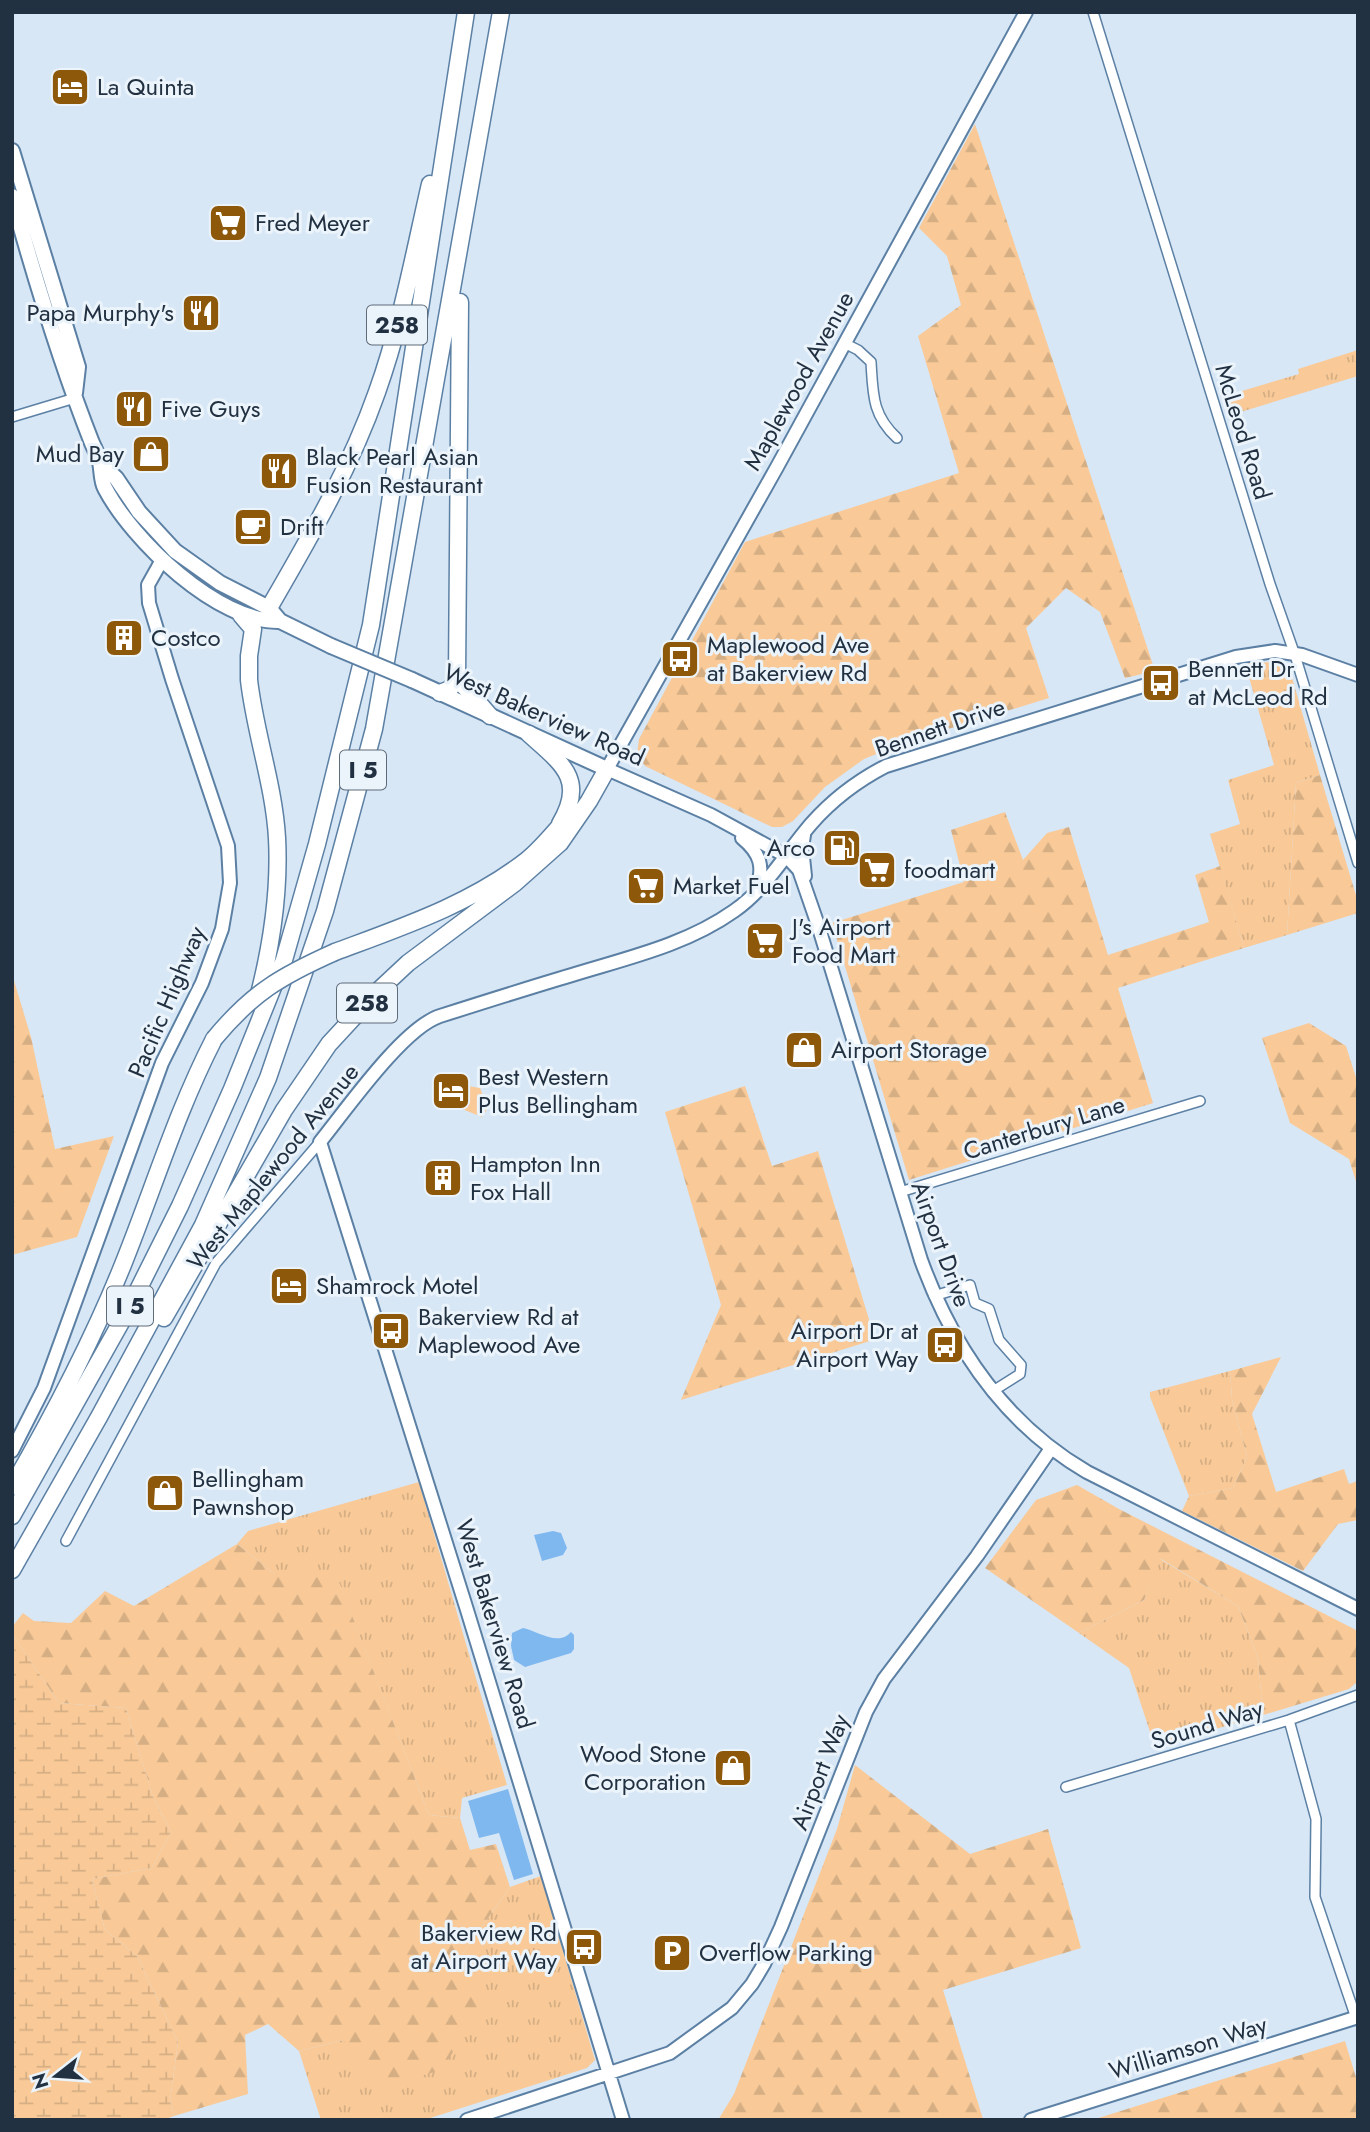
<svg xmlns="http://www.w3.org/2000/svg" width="1370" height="2132" font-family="Jost,sans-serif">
	<defs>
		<pattern id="grass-tufts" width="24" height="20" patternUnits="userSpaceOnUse" patternTransform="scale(1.75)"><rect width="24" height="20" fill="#f9ca98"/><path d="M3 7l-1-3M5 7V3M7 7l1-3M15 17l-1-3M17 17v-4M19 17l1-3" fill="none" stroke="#d5ae84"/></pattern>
		<pattern id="forest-firs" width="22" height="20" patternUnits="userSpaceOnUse" patternTransform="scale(1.75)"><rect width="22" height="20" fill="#f9ca98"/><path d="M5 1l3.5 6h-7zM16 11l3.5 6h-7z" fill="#d5ae84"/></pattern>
		<pattern id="wetland-marsh" width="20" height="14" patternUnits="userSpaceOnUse" patternTransform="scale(1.75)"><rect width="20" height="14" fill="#f9ca98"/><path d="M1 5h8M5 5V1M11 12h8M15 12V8" fill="none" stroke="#d5ae84"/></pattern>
	</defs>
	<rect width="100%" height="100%" fill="#d7e7f6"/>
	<!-- grass -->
	<path fill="url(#grass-tufts)" d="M1358,350v26l-127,39 -6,-19 74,-22 -1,-5z
		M1280,662l9,5 31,108 -24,8 -9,152 -43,13 -34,-114 30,-10 -12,-44 46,-15 -29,-102z
		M1230,1371l2,28 15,58 -14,31 -44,8 -39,-99v-5z
		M419,1482l88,303 -45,13 -2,20 -31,-3 -93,-240 -61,-1 -38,-30 11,-13z
		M1160,1559l78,47 20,52 5,57 -108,32 -26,-79 -50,-35 65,-33z
		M541,1876l54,184 -8,8 -163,52h-103l-22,-69 44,-11 108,-70 59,-83z"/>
	<!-- forest -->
	<path fill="url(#forest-firs)" d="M975,124l180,547 -30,7 -25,-66 -34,-24 -40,40 23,70 -143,44 -42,17 -39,28 -32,34 -11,6h-10l-127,-61 -8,-12 2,-15 106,-197 214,-69 -41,-137 43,-31 -14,-49 -28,-28z
		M1320,775l38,127v11l-71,22 9,-152z
		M1005,812l18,48 24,-27 22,-6 39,128 101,-33 -14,-47 25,-9 24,82 -126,40 35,115 -244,77 -77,-257 132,-41 -13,-52z
		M12,974l19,63 24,112 59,-13 -37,101 -65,18z
		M1309,1023l37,23 12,38v104l-9,-29 -59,-36 -28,-85z
		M745,1086l27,80 46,-15 53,175 -1,15 -189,59 40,-95 -56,-193z
		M1281,1357l-29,57 24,78 68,-23 5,15 9,-3v39l-20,4 -35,47 -121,-60 7,-15 44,-8 14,-31 -15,-58 -2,-28z
		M1077,1485l42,24 239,122v50l-9,8 -86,26 -5,-57 -20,-52 -77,-47 -17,41 -65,33 -94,-65 51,-68z
		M237,1544l38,30h61l93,241 31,3 10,32 26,-6 14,43 -59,83 34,29 -43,71 -60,16 -39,-46 -44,11 -31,-27 -23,11 3,59 -74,22 -4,-15 8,-59 -41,-86 -32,-26 -13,-51 60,-11 19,-36 -18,-35 -27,-89 -67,-5 -47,-69v-7l11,-14 11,8 37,2 34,-32 29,15z
		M855,1765l115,89 78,-25 33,119 -138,42 40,129 -265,1 16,-26 103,-265z
		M1345,2041l13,43v36h-266z"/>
	<!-- wetland -->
	<path fill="url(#wetland-marsh)" d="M12,1634l47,69 67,5 27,89 18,35 -19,36 -60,11 13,51 32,26 41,86 -8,59 4,15 -11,4h-151z"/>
	<!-- garden -->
	<path fill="#f9ca98" d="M468,1086l12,2 8,20 -6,9 -20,-8z"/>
	<!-- water -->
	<path fill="#7fb8ef" d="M553,1531l8,2 6,15 -4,7 -21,6 -8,-26z
		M523,1628c15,3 35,19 48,4l3,3v14l-3,4 -46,14 -11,-7 -3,-14 1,-13z
		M508,1789l25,85 -19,6 -15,-47 -20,5 -11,-37z"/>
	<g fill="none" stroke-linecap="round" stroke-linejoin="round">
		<!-- street casing -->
		<g stroke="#5c80a4" stroke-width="12">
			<path id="street" d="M1093,12l177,572 25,71 63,208
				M844,343l14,7 13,12c2,32 1,53 26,76
				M12,417l63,-19
				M900,1192l300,-91
				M934,1296l36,-11 5,18 14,6 10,31 22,25 -1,9 -27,17
				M66,1541l150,-278 104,-121
				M1289,1720l27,99 -1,78 41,121
				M1066,1787l223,-67 69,-25"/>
		</g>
		<!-- secondary casing -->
		<g stroke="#5c80a4" stroke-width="16">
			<path id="secondary" d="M1026,12l-249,455 -170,302 104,46 75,41 13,14 19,55 103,335c32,88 84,164 166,212l271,137
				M804,835l-2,13 3,28
				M742,838c18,15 23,29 14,51
				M12,1451l32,-63 118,-325 40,-80 20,-54 8,-46 -2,-37 -56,-167 -23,-76 -1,-18 14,-25
				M467,2120l203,-67 62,-45 20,-24 12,-20 17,-37 85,-215 18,-33 93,-123 73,-106
				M623,2120l-156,-510 -147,-468c26,-32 83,-114 120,-126 44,-14 88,-28 132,-41 55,-17 114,-30 162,-64 32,-22 52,-58 77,-87 22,-25 46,-43 75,-58l350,-109 39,-6 27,4 56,20
				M1031,2120l327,-103"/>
		</g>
		<!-- primary casing -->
		<g stroke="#5c80a4" stroke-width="18">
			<path id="primary" d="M12,151l66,216 -3,26
				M12,196c23,83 48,166 80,247 3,6 6,13 8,19 2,9 1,19 5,26 27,52 113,135 175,133
				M100,463l16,15 23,34 36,39 45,32 49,25 11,13 51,25
				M412,680l195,89"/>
		</g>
		<!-- highway casing -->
		<g stroke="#5c80a4" stroke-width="19">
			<path id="highway" d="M269,608c41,-71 81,-139 108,-216 24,-67 37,-138 53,-208
				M241,615l12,14 -4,27v24c6,53 25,105 28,158 3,56 -6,111 -20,164
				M457,678l33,38
				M440,693l10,-4 7,-11 3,-376
				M529,734c32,29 58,45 31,90
				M335,952c67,-25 136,-48 192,-92 15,-12 28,-29 41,-43
				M164,1318l120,-208 45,-66 49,-53 30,-28 107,-80 45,-40 29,-42 18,-32
				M12,1487c42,-73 81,-147 112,-225 30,-75 53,-151 90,-223
				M12,1516l117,-208 51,-102 52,-117 52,-129 33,-116 54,-219 95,-613
				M12,1570l87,-153 104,-192 65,-147 57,-167 49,-182 127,-717"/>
		</g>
		<!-- street -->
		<use href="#street" stroke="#fff" stroke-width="9"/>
		<!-- secondary -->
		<use href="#secondary" stroke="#fff" stroke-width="12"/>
		<!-- primary -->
		<use href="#primary" stroke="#fff" stroke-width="14"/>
		<!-- highway -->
		<use href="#highway" stroke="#fff" stroke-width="16"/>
		<!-- primary-bridge casing -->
		<g stroke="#5c80a4" stroke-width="18" stroke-linecap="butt">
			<path id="primary-bridge" d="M331,646l81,34"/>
		</g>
		<!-- highway-bridge casing -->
		<g stroke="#5c80a4" stroke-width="19" stroke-linecap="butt">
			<path id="highway-bridge" d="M214,1039c38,-46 67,-63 121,-87"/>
		</g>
		<!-- primary-bridge -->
		<use href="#primary-bridge" stroke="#fff" stroke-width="14"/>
		<!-- highway-bridge -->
		<use href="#highway-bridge" stroke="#fff" stroke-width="16"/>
	</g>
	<!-- icons -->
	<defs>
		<g id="hotel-square" transform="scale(2.0125)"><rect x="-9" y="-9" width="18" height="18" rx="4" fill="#8d5809" stroke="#ebf3fb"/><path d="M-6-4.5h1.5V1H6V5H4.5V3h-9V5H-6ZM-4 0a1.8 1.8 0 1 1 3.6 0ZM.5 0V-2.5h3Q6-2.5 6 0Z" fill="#fff"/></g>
		<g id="supermarket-square" transform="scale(2.0125)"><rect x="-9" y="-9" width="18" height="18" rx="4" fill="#8d5809" stroke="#ebf3fb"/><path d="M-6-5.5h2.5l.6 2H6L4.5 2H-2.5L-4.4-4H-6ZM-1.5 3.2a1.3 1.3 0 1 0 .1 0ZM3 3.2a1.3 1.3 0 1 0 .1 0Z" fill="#fff"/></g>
		<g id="restaurant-square" transform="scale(2.0125)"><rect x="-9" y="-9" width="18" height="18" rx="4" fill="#8d5809" stroke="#ebf3fb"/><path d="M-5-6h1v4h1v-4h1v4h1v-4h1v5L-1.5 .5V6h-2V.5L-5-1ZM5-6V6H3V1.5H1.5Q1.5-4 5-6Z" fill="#fff"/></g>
		<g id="shop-square" transform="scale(2.0125)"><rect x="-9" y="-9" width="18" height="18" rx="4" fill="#8d5809" stroke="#ebf3fb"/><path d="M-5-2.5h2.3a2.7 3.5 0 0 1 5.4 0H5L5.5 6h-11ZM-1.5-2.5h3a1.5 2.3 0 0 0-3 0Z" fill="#fff"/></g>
		<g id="cafe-square" transform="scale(2.0125)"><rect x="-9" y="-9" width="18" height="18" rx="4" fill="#8d5809" stroke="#ebf3fb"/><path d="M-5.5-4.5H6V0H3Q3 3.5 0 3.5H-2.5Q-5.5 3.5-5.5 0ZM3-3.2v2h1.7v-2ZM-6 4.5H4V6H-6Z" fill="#fff"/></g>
		<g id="building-square" transform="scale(2.0125)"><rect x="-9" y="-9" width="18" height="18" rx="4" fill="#8d5809" stroke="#ebf3fb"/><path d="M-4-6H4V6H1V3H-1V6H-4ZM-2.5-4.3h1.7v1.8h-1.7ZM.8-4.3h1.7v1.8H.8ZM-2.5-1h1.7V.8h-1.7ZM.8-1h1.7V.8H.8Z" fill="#fff"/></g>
		<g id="bus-square" transform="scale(2.0125)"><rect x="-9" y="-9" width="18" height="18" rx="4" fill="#8d5809" stroke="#ebf3fb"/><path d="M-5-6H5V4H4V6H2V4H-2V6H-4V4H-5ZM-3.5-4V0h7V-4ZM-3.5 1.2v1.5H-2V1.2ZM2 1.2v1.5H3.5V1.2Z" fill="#fff"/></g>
		<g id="fuel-square" transform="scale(2.0125)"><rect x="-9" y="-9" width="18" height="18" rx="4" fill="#8d5809" stroke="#ebf3fb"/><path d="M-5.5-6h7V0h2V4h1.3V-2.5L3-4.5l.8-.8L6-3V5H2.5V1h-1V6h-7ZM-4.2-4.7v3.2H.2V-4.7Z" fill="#fff"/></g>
		<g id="parking-square" transform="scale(2.0125)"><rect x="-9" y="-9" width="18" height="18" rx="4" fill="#8d5809" stroke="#ebf3fb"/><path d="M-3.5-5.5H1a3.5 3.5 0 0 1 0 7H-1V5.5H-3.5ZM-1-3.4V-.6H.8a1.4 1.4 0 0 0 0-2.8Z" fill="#fff"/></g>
	</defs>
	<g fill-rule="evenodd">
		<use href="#hotel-square" x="70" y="87"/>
		<use href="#supermarket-square" x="228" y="223"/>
		<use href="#restaurant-square" x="201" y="313"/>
		<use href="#restaurant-square" x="134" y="409"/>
		<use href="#shop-square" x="151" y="454"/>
		<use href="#restaurant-square" x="279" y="471"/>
		<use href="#cafe-square" x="253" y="527"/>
		<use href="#building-square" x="124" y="638"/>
		<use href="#bus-square" x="680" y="659"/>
		<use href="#bus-square" x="1161" y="683"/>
		<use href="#fuel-square" x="842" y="848"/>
		<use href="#supermarket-square" x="877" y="870"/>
		<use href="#supermarket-square" x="646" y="886"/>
		<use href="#supermarket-square" x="765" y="941"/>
		<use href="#shop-square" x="804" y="1050"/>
		<use href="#hotel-square" x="451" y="1091"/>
		<use href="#building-square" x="443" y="1178"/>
		<use href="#hotel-square" x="289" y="1286"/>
		<use href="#bus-square" x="391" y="1331"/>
		<use href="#bus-square" x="945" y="1345"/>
		<use href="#shop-square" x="165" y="1493"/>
		<use href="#shop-square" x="733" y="1768"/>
		<use href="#bus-square" x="584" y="1947"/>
		<use href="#parking-square" x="672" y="1953"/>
	</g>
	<g text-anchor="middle" stroke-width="6" stroke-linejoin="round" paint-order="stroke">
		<!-- shield labels -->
		<g fill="#ebf3fb" stroke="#5e6b79" stroke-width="2">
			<rect x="367" y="305.5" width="60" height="39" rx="5"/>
			<rect x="340" y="750.5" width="46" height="39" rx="5"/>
			<rect x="337" y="983.5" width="60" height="39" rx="5"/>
			<rect x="107" y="1286.5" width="46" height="39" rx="5"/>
		</g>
		<g font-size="23" font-weight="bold" fill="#223141">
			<text x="397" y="333">258</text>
			<text x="363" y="778">I 5</text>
			<text x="367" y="1011">258</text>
			<text x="130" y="1314">I 5</text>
		</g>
		<!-- poi labels -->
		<g font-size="24" fill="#223141" stroke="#ebf3fb" text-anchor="start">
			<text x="97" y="95">La Quinta</text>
			<text x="255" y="231">Fred Meyer</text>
			<text x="174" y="321" text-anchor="end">Papa Murphy's</text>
			<text x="161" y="417">Five Guys</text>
			<text x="124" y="462" text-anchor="end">Mud Bay</text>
			<text x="306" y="465">Black Pearl Asian<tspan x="306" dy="28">Fusion Restaurant</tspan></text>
			<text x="280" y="535">Drift</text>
			<text x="151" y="646">Costco</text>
			<text x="707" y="653">Maplewood Ave<tspan x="707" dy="28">at Bakerview Rd</tspan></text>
			<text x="1188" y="677">Bennett Dr<tspan x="1188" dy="28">at McLeod Rd</tspan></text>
			<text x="815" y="856" text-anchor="end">Arco</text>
			<text x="904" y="878">foodmart</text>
			<text x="673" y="894">Market Fuel</text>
			<text x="792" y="935">J's Airport<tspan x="792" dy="28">Food Mart</tspan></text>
			<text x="831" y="1058">Airport Storage</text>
			<text x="478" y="1085">Best Western<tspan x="478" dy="28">Plus Bellingham</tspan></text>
			<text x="470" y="1172">Hampton Inn<tspan x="470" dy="28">Fox Hall</tspan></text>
			<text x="316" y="1294">Shamrock Motel</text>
			<text x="418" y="1325">Bakerview Rd at<tspan x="418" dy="28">Maplewood Ave</tspan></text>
			<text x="918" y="1339" text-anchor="end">Airport Dr at<tspan x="918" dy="28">Airport Way</tspan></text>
			<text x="192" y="1487">Bellingham<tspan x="192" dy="28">Pawnshop</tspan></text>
			<text x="706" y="1762" text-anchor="end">Wood Stone<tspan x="706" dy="28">Corporation</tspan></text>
			<text x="557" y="1941" text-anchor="end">Bakerview Rd<tspan x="557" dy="28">at Airport Way</tspan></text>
			<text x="699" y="1961">Overflow Parking</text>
		</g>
		<!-- street labels -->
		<g font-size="24" fill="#223141" stroke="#ebf3fb">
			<text transform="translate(799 381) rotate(-61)" y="8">Maplewood Avenue</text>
			<text transform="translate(1243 432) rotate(73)" y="8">McLeod Road</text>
			<text transform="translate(544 715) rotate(24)" y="8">West Bakerview Road</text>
			<text transform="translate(940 728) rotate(-19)" y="8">Bennett Drive</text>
			<text transform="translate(167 1002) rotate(-67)" y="8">Pacific Highway</text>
			<text transform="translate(1044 1128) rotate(-17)" y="8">Canterbury Lane</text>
			<text transform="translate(273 1167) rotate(-51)" y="8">West Maplewood Avenue</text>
			<text transform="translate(941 1244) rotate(70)" y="8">Airport Drive</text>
			<text transform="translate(495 1624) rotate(73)" y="8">West Bakerview Road</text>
			<text transform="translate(1207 1725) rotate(-17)" y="8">Sound Way</text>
			<text transform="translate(820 1772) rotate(-69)" y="8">Airport Way</text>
			<text transform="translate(1188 2048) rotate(-17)" y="8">Williamson Way</text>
		</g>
	</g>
	<!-- border -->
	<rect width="1370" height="2132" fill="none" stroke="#223141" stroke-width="28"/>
	<!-- north arrow -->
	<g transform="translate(56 2076) rotate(253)" stroke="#ebf3fb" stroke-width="5" paint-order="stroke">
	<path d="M0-5L12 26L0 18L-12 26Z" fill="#223141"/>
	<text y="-10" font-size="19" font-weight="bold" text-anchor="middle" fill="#223141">N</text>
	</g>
</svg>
